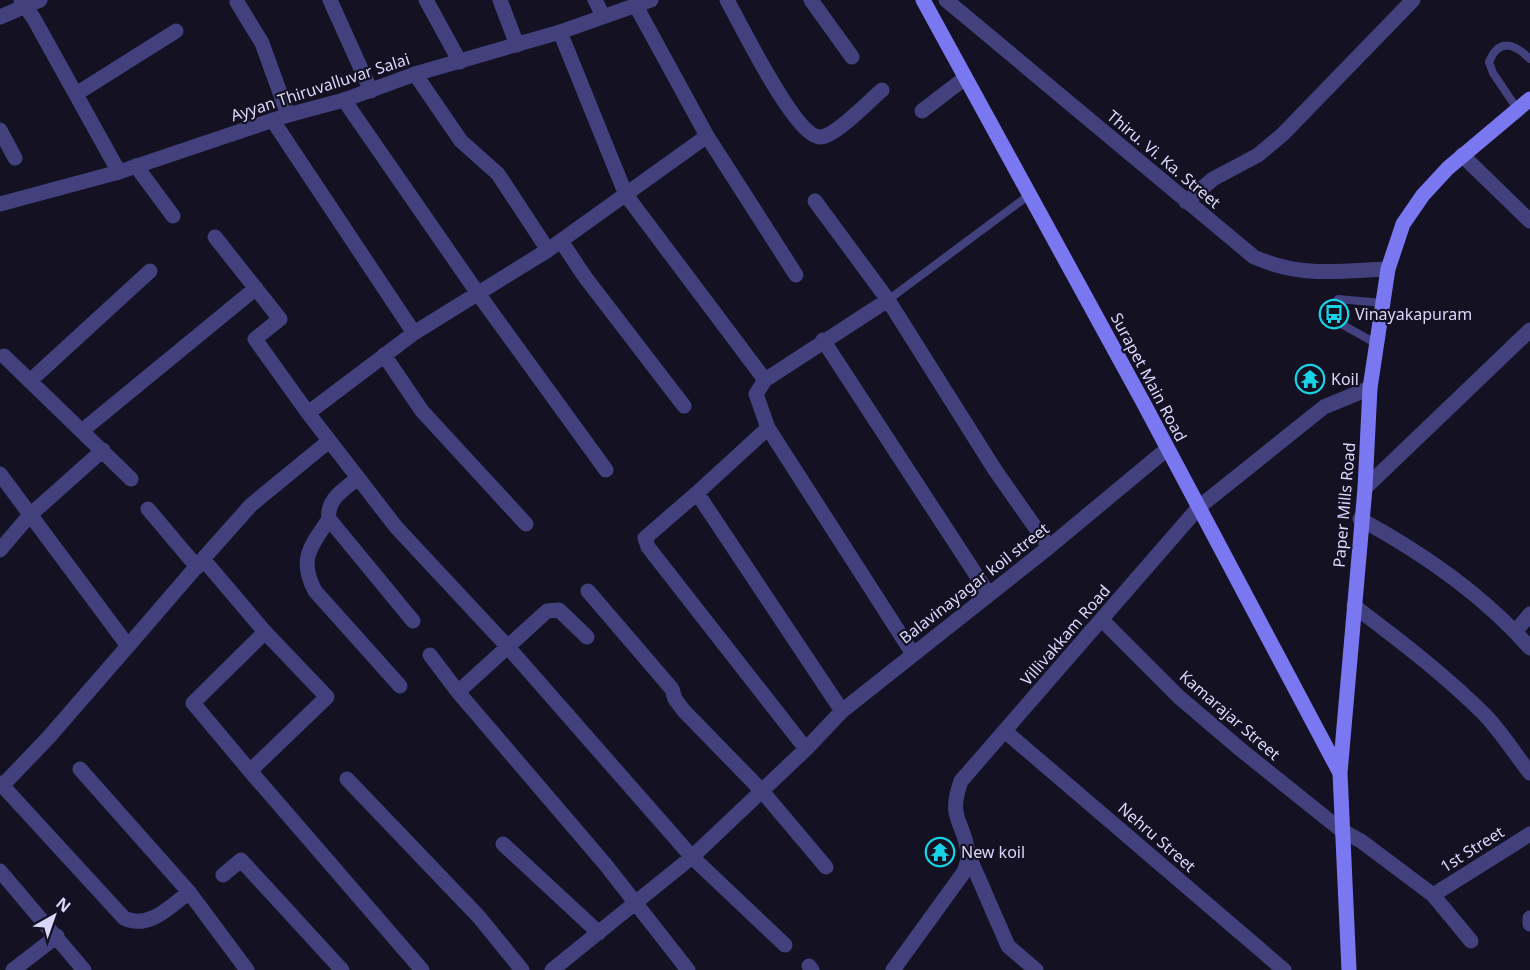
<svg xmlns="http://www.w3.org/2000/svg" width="1530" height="970" font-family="'Noto Sans',sans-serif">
	<rect width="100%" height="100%" fill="#141123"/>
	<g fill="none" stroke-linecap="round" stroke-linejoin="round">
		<!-- service -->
		<path stroke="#42417d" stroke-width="8" d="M1518,110l-25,-37 -4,-11c10,-25 26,-18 41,-3
			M888,300l141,-105
			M1377,344l-43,-24 -4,-11 8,-10 45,4"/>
		<!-- minor -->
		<path stroke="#42417d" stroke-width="15" d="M21,0l13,19 85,153
			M330,0l41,91
			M426,0l34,62
			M500,0l17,45
			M595,0l8,16
			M727,0c13,23 69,139 94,137 15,-1 49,-37 61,-47
			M811,0l41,57
			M946,0l308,257c48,21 84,14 134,12
			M237,2l25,41 26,72
			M636,6l71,130 89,139
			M0,17l40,-17
			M560,32l66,163 139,185 -9,14 12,34 145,226
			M415,74l46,67 37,33 50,76
			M76,94l100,-63
			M344,100l135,195 127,175
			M922,111l43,-33
			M273,121l141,212
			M0,130l15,28
			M1462,155l68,66
			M136,166l37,50
			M815,201l73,99 107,170 54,77
			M1186,202l27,-23 45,-24 25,-21 130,-134
			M215,237l65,82 -25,20 53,74 88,114 111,119 185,211 93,88
			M561,241l24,36 99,129
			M823,340l165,253
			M384,355l38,56 104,113
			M4,356l127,123
			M31,380l119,-109
			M765,380l123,-80
			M308,413l106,-80 134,-83 159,-114
			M83,430l173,-142
			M0,474l128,172 75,-87
			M358,478c-13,11 -32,21 -29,41l84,102
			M1365,488l165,-158
			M697,493l71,-65
			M148,509l49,58
			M329,519c-18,27 -31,40 -14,72l85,95
			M1360,519c61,33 124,77 170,129
			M0,550l29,-34 74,-66
			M588,591l84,98 3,10 9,12 78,80 64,76
			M1354,606c45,34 91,69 131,109 17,18 30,39 45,58
			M1102,620l77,77 61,52 101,81 20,11 72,54 38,46
			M265,632l-72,71 57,68 77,-74 -62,-65 -62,-73 48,-54 78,-64
			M1515,632l15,-18
			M430,655l28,37 147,172 83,106
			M458,692l89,-81 12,-1 28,27
			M1006,732l278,238
			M806,749l-158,-202 -3,-9 52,-45 145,218
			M80,769l109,123 58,78
			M250,771l172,199
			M347,779l132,138 43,53
			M0,783l124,135c24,12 46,-11 65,-26
			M2,786l46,-48 80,-92
			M503,844l96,89
			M968,854l40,92 28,24
			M0,871l84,99
			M223,875l18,-15 101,110
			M1433,895l97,-61
			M1530,918v6
			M809,966l3,4
			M13,970l44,-34
			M552,970l140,-113 114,-108 36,-38 207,-164 118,-98"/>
		<!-- tertiary -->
		<path stroke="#42417d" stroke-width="15" d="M0,204l119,-32 169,-57 56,-15 71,-26 145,-42 91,-32
			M893,970l71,-98c2,-6 5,-13 4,-19 -4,-33 -21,-33 -7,-72l238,-274 125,-100 46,-19"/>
		<!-- secondary -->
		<path stroke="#7978f1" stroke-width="15" d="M923,0l220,402 197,371
			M1349,970l-9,-197 25,-285 5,-100 18,-119 15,-45 20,-29 25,-27 82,-69"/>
	</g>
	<!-- icons -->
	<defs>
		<g id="bus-ring" transform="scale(1.5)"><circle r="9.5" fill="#141123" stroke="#18d3e5" stroke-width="1.5"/><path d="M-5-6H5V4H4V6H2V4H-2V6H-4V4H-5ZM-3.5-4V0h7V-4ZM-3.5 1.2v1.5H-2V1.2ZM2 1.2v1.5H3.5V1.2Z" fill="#18d3e5"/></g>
		<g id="temple-ring" transform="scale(1.5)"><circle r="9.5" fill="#141123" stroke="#18d3e5" stroke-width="1.5"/><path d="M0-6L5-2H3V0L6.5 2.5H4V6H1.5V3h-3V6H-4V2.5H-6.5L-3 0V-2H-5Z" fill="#18d3e5"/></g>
	</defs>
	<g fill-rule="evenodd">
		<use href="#bus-ring" x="1334" y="314"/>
		<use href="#temple-ring" x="1310" y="379"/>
		<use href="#temple-ring" x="940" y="852"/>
	</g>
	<g text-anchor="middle" stroke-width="4.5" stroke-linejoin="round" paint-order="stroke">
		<!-- street labels -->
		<g font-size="16" fill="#dad7fb" stroke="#141123">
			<text transform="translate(320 87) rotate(-18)" y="6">Ayyan Thiruvalluvar Salai</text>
			<text transform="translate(1164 159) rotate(40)" y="6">Thiru. Vi. Ka. Street</text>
			<text transform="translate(1149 377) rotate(62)" y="6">Surapet Main Road</text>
			<text transform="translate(1344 505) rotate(-85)" y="6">Paper Mills Road</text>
			<text transform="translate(974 583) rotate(-38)" y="6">Balavinayagar koil street</text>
			<text transform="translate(1065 635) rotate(-49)" y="6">Villivakkam Road</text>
			<text transform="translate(1230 715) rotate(41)" y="6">Kamarajar Street</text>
			<text transform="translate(1157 837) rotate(41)" y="6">Nehru Street</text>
			<text transform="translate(1472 849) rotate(-32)" y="6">1st Street</text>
		</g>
		<!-- poi labels -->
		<g font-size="16" fill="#dad7fb" stroke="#141123" text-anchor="start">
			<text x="1355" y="320">Vinayakapuram</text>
			<text x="1331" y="385">Koil</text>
			<text x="961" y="858">New koil</text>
		</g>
	</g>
	<!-- north arrow -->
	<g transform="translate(54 916) rotate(40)" stroke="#141123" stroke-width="4.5" paint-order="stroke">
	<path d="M0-4.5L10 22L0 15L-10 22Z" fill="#dad7fb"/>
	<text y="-9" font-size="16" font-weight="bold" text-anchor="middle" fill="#dad7fb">N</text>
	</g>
</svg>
